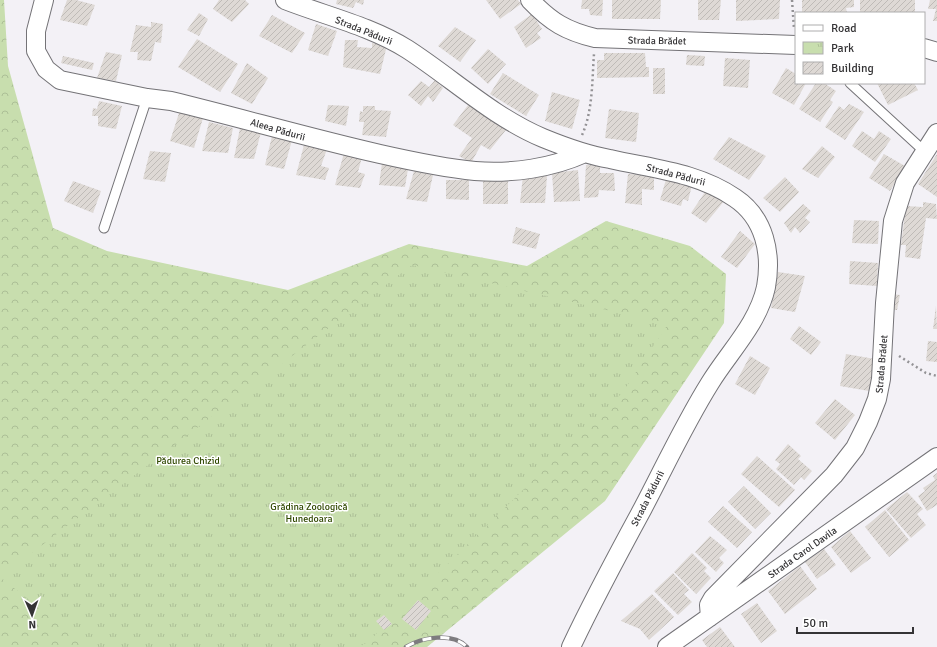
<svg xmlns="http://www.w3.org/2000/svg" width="937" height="647" font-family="Signika,sans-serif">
	<defs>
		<pattern id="forest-crowns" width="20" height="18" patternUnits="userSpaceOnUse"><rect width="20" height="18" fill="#c8deae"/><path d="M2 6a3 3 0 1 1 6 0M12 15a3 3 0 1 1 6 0" fill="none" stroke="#acbf96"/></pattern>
		<pattern id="park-tufts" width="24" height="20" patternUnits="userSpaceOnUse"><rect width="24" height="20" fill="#c8deae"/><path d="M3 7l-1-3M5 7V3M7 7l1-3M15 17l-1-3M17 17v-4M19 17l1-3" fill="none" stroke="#acbf96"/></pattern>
		<pattern id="building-hatch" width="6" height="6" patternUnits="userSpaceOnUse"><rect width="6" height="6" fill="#ded9d5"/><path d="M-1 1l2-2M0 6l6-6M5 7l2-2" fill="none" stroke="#bfbbb7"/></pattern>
	</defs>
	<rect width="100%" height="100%" fill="#f3f1f6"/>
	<!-- forest -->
	<path fill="url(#forest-crowns)" d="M0,0h4l4,66 45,162 54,23 181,39 121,-46 118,22 79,-45 84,25 36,28 -2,49 -119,178 -178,146h-427z"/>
	<!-- park -->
	<path fill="url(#park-tufts)" d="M412,265l256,59 -46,69 -254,249 -9,5h-270l-89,-70z"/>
	<!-- building -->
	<path fill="url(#building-hatch)" d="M67,0h9l19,5 -8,21 -27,-6z
		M219,0h26l4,4 -17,18 -19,-13z
		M337,0h27l-1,5 -7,-3 -3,6 -17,-4z
		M486,0h32l3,4 -21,15z
		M582,0h21l-1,16 -12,-1 -1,-6h-8z
		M612,0h49l-1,19h-48z
		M698,0h23l-2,20h-21z
		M736,0h44l-1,19 -43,2z
		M802,0h52v7l-8,1 1,5h-45z
		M860,0h55v13h-55z
		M930,0h7v21h-4l3,-12h-8z
		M199,13l9,6 -9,17 -12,-6z
		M532,14l10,15 -5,4 4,5 -15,10 -12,-21z
		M272,15l33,18 -13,20 -33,-17z
		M151,22l12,2 -2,19 -6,-1 -4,19 -14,-1 1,-8h-8l6,-27 15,2z
		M316,24l21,7 -9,25 -20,-6z
		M455,27l21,13 -16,22 -22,-16z
		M197,39l41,25 -18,28 -42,-25z
		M345,40h13l-1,7 15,1v-5l15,2 -7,29 -37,-7z
		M488,49l18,15 -18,20 -17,-16z
		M106,52l16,3 -6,26 -19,-3z
		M604,53h41l1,14h3v10l-52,1v-18h7z
		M687,55l18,1 -1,10 -18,-1z
		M63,56l31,7 -2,7 -31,-7z
		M725,58l25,2 -2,28 -25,-2z
		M247,63l21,15 -16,26 -21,-11z
		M653,68h12v26h-12z
		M786,68l10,6v9h10l-12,22 -22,-12z
		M503,73l36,22 -13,21 -36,-22z
		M435,80l8,8 -10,14 -5,-6 -7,10 -13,-11 13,-14 8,6z
		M816,83h8l12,8 -6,9 3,2 -13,20 -21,-13z
		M877,83h37l4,7 -30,15z
		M552,92l28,8 -8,29 -27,-8z
		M99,101l23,5 -6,23 -18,-3v-10h-6l1,-8 4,1z
		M471,101l39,24 -20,25 -9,-5 -10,18 -12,-7 13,-18 -19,-13z
		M849,104l15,8 -19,28 -20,-13 14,-21 5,4z
		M328,105l21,1 -3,20 -21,-5z
		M363,106h12v4l16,1 -5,26 -24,-2 2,-13h-5l1,-11 3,1z
		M609,109l30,4 -3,29 -31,-4z
		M180,110l23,8 -9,30 -24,-7z
		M209,122l24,6 -5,25 -26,-2z
		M240,128l21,4 -7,27 -20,-1z
		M862,131l12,8 5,-8 12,8 -16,23 -23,-16z
		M272,136l20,4 -8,29 -19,-4z
		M729,137l37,19 -17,24 -36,-21z
		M304,145l23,4 -6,17 8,2 -4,12 -29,-5z
		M822,146l13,11 -17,21 -16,-9z
		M150,151l21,2 -6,29 -22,-3z
		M344,153l18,4 -4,15 7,2 -5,14 -25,-3z
		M884,154l21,12 -15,25 -21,-13z
		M937,154v43l-19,-13z
		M382,163l26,6 -3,18 -26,-2z
		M586,165h14v8h14l1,18 -16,-1 -1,7 -14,1z
		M578,170l2,31 -26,1 -2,-29z
		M414,171l19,4 -6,27 -21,-3z
		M628,174l26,1v15l-12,-1v16l-17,-2z
		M523,175l24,1 -2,27h-25z
		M667,176l25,9 -4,16 -5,-2 -2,7 -21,-6z
		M785,177l14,15 -19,20 -17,-14z
		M483,178l25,1v25h-25z
		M446,180h23v20l-23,-1z
		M73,181l28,10 -8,22 -29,-12z
		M707,189l18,11 -19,23 -15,-10z
		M923,202l13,2 1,15 -11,-1 -6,41 -15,-2 1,-12h-5l5,-39 17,1z
		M803,204l8,7 -6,7 5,4 -10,11 -5,-6 -4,6 -7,-10z
		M854,220l25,1 -1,23 -26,-1z
		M516,227l24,7 -4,15 -24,-6z
		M740,231l15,13 -18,24 -16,-11z
		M850,261l28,2 -1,23 -28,-2z
		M778,272l27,4 -10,36 -24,-4z
		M892,294l8,1 -3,15h-8z
		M936,306l1,23h-4z
		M799,326l22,16 -10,13 -21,-16z
		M928,341l9,1v20l-11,-1z
		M846,354l29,5 -6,32 -29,-5z
		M750,356l20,12 -15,27 -20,-11z
		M835,399l20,16 -20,25 -20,-17z
		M788,444l13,12 -3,3 14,12 -8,9 -3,-3 -7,8 -18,-16 4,-5 -5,-4z
		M757,456l38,34 -16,17 -38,-33z
		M937,473v32l-10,6 -9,-15 7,-5 -2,-3 12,-8 -2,-4z
		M744,486l27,27 -16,16 -27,-27z
		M907,492l16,17 -6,5 9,11 -15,13 -25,-29z
		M723,506l29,26 -15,16 -29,-26z
		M885,510l24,30 -20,17 -24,-30z
		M850,531l21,27 -20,15 -20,-26z
		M710,536l17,14 -8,8 5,5 -8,9 -21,-20z
		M824,549l12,16 -19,14 -12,-17z
		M692,553l15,15 -3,3 7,7 -15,16 -22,-22z
		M800,566l17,23 -32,25 -17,-23z
		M673,573l16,17 -5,4 8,8 -14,13 -24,-24z
		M652,594l22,23 -25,23 -9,-11 -19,-8z
		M418,600l13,11 -15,19 -14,-11z
		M757,603l20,28 -16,12 -20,-29z
		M384,615l8,9 -8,6 -8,-9z
		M720,627l15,20h-28l-5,-7z"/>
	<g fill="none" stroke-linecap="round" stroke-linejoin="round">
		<!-- lane casing -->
		<g stroke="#747377" stroke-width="11">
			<path id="lane" d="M850,83l74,68
				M104,228l43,-130"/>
		</g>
		<!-- street casing -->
		<g stroke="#747377" stroke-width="20">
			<path id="street" d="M44,0l-8,31v20l10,18 14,11 87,18 24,3c70,17 139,37 209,53 31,7 64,14 95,17 37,3 77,-3 110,-18
				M285,0c41,16 85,26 122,49 45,29 86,68 136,89 22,9 44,17 67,21 43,10 87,13 125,39 30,20 37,56 31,89 -8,37 -37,65 -56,96 -25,40 -45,83 -67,125 -25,46 -50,92 -72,139
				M530,0c21,22 36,31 65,38l201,7
				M924,48l13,4
				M710,617l-1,-12 4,-7 121,-123 21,-27 13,-26 9,-23 4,-20 4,-76 8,-82 12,-38 32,-50
				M667,647l270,-190"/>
		</g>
		<!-- path -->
		<path stroke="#939295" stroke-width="2.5" stroke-dasharray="2 3" stroke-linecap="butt" d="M792,0l2,29
			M582,135c11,-24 10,-55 12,-81
			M899,356l27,17 11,3"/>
		<!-- lane -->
		<use href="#lane" stroke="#fff" stroke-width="9"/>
		<!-- street -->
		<use href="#street" stroke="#fff" stroke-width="18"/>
		<!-- rail casing -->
		<g stroke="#7e7c7f" stroke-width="4.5">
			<path id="rail" d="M406,647c16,-10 47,-15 61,0"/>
		</g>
		<!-- rail -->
		<use href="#rail" stroke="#fff" stroke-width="3" stroke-dasharray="9" stroke-linecap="butt"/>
	</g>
	<g text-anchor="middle" stroke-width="3" stroke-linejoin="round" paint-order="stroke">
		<!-- street labels -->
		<g font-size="10" fill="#343335" stroke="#fff">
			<text transform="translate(364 30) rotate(22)" y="4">Strada Pădurii</text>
			<text transform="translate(657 40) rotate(1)" y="4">Strada Brădet</text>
			<text transform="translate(278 129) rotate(16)" y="4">Aleea Pădurii</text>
			<text transform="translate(676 174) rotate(15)" y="4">Strada Pădurii</text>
			<text transform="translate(881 364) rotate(-85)" y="4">Strada Brădet</text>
			<text transform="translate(647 498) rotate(-63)" y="4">Strada Pădurii</text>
			<text transform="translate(802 552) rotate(-35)" y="4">Strada Carol Davila</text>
		</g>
		<!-- park labels -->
		<g font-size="10" fill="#304800" stroke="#fff">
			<text x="188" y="464">Pădurea Chizid</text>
			<text x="309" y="510">Grădina Zoologică<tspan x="309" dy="12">Hunedoara</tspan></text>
		</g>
	</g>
	<!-- legend -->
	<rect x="795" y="12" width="130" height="72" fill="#ffffff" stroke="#aeadae"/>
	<rect x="803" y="25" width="20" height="6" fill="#ffffff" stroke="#aeadae"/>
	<text x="831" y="32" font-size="12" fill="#343335">Road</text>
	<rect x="803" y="42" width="20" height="12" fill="url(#park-tufts)" stroke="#aeadae"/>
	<text x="831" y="52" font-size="12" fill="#343335">Park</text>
	<rect x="803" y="62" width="20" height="12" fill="url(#building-hatch)" stroke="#aeadae"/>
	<text x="831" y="72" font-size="12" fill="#343335">Building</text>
	<!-- north arrow -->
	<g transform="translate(32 615) rotate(178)" stroke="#ffffff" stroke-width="3" paint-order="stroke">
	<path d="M0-3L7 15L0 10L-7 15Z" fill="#343335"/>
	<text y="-6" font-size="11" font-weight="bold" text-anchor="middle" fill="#343335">N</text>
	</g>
	<!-- scale -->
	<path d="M797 627v6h116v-6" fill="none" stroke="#343335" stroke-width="2"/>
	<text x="803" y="627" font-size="12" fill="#343335" stroke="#ffffff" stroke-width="3" paint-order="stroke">50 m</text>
</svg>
